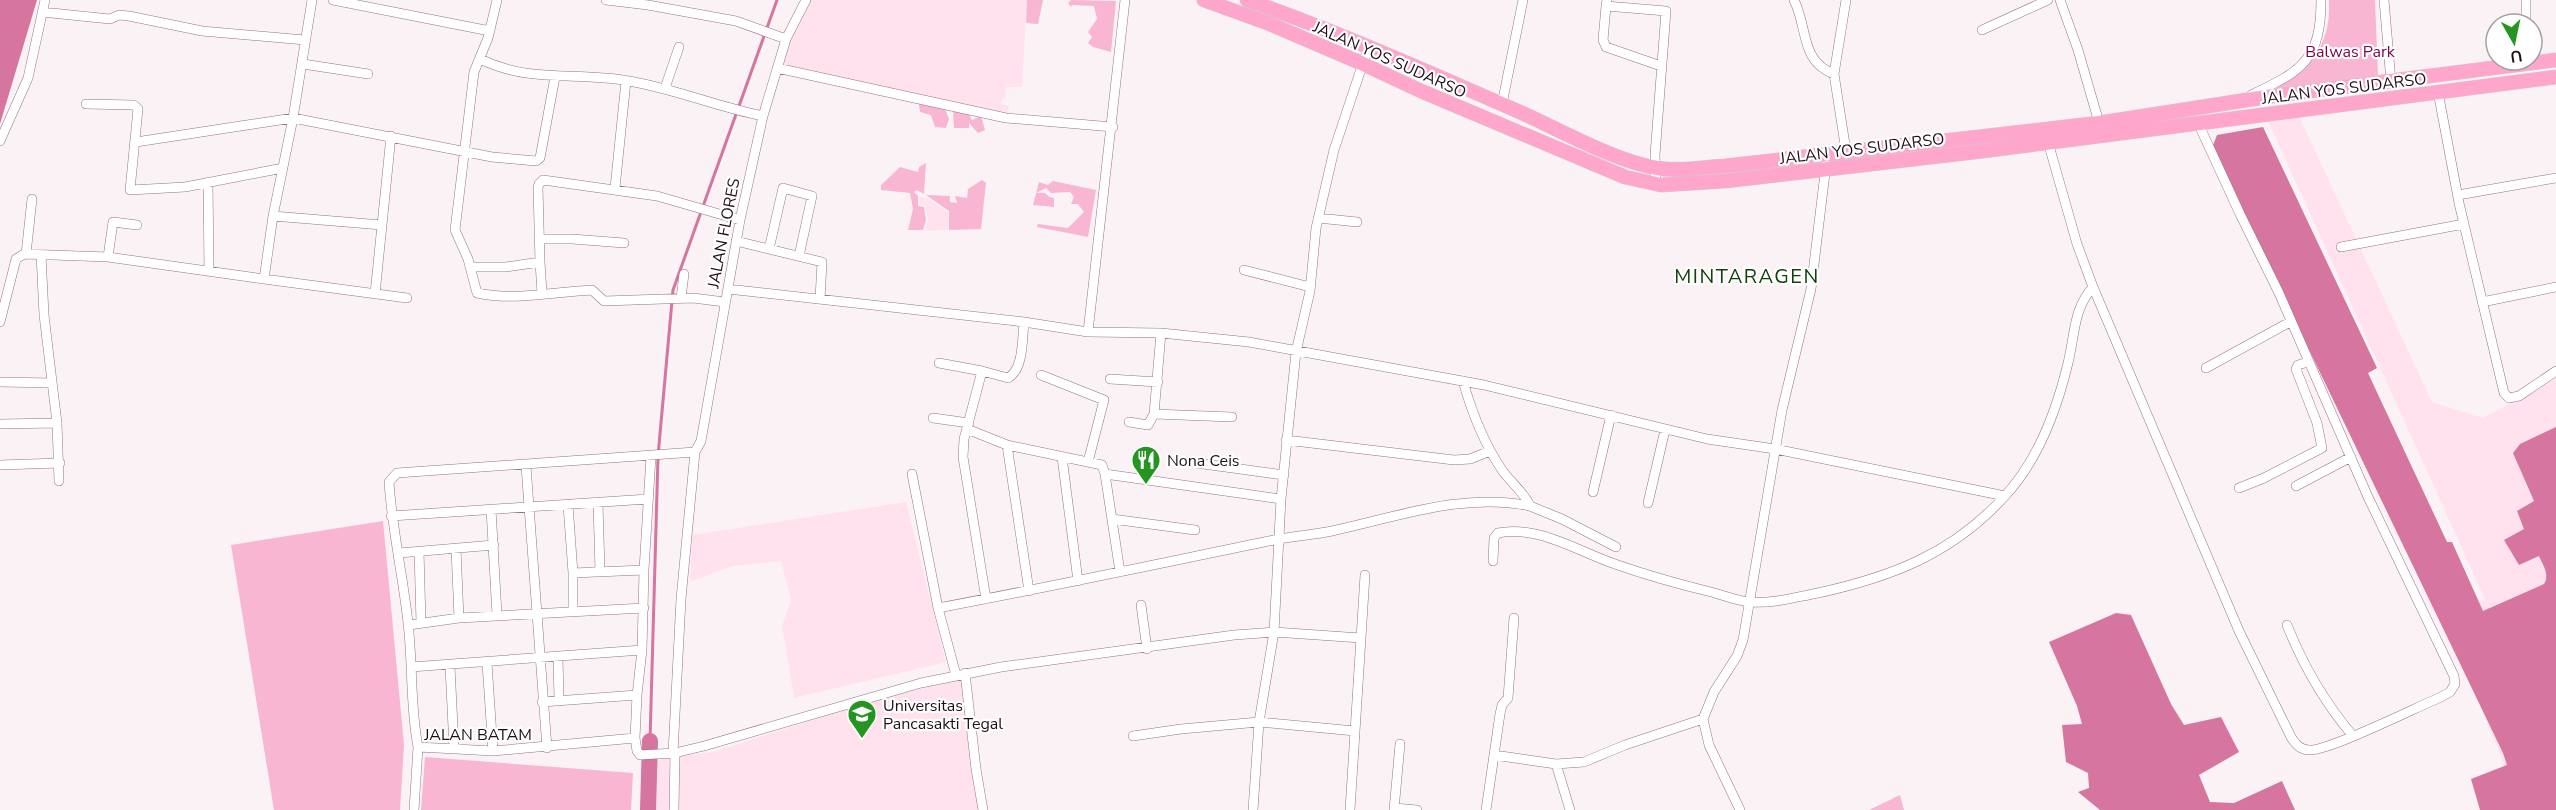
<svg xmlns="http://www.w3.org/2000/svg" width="2556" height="810" font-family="'Nunito Sans',sans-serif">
	<rect width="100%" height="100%" fill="#fbf2f6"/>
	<!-- built -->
	<path fill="#ffe2ed" d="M806,0h221l-5,87h-16l-1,12h-3l-1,5 8,2 -1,8 -231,-46z
		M2298,114l134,288 51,16 73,-40v432h-33l-79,-193 41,-18 -217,-478z
		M920,197h5l23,15v18l-24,1 4,-11 -3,-14 -5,-1z
		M906,502l40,160 -152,36 -12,-72 9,-26 -10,-39 -48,5 -43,16 2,-47z
		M963,678l16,132h-328l4,-50 58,-8 156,-50z"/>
	<!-- green -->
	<path fill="#f8b6d2" d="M1027,0h16l-5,24 -12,-1z
		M1071,0l45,1 -5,51 -18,-5 -5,-4 4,-6 -4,-5 9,-13 -3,-13 -22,-1 -1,2 -3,-4z
		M2329,0h46l3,76 -102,13c36,-24 55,-44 53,-89z
		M919,104l26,5 4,10 -3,9 -11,-1 -4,-12 -11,-3z
		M953,110l16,4 3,6 9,-4 4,14 -7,3 -9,-10v5h-15z
		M926,163l-2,31 -7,-4 -3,2 4,4v10l6,1 2,13 -3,10h-15l5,-21 -3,-16 -29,-3v-5l19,-18 18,5 1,-5z
		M982,180l4,3 -5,46 -32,1v-19l-23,-16 24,1v6l7,1 -2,-7 12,2 1,-9z
		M1053,181l43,9 -8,47 -51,-10 1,-3 30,4 16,-16 -6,-8h-7l3,-7 -4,-5 -19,1 -5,-5 -10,5h9l4,4 5,1v9l-21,-2 6,-23 9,3z
		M383,521l21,224 -4,65h-126l-43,-265z
		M425,757l208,16 -2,37h-210z
		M1900,795l4,15h-35z"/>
	<!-- water -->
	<path fill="#d575a0" d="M0,0h37l-37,124z
		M2263,127l114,241 -9,5 79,169h5l31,69 61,-27c6,-10 -1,-18 -5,-28l-20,9 -15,-25 20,-11 -7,-18 17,-10 -21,-48 7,-9 36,-17v383h-76l-9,-31 36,-14 -4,-12 -291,-605 5,-13z
		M2116,613l15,2 40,89 13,21 37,-8 18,35 -40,23 11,27 24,1 48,-22 13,29h-195l-22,-18 11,-4 -1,-15 -22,-11 -4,-37 20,-1 -5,-18 -28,-64z"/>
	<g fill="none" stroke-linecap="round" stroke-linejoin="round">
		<!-- stream -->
		<path stroke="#d575a0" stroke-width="3" d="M650,741l8,-285 15,-166 104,-290"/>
		<!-- river -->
		<path stroke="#d575a0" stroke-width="16" d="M648,810l2,-69"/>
		<!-- minor casing -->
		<g stroke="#967381" stroke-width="10">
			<path id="minor" d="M333,0l157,31
				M497,0l-9,38 -14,34 -19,158 13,29 9,34c36,8 78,-1 115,-3l12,11 89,-3 32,4
				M606,0l42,5 88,16 50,18
				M1607,0l-1,6 60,5 -11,144 1,30
				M1794,0c14,28 6,61 40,74
				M2060,0l18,50 22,76
				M2384,0l7,81
				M2526,0v24
				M1606,6l-3,34 3,7 55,19
				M42,12l68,7 9,-4 10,1 73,15 103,9
				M1982,30l66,-30
				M480,59c52,25 95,12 149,22 46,8 89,26 134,35
				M303,64l65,10
				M777,68l229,50 107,9
				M665,88l14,-41
				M2438,92l21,111 45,190 5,5 10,-2 37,-25
				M2251,95c51,-24 70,-35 70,-95
				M86,104l48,1 4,4 -8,81 55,-3 98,-19
				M1502,104l21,-104
				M0,141l28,-63 17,-78
				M136,142l157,-24 199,39 44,4 4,-3 15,-81
				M2048,142l29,102 16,43 146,344 52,106c4,7 9,13 18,13 18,2 108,-43 132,-53l9,-5 5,-8 -1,-8 -86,-179 -89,-204 -39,-79 -42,-91
				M1846,151l-12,-77 12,-74
				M208,182l1,89
				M615,188l11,-107
				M2458,195l98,-17
				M273,216l109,9
				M1318,218l39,4
				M539,239h33l52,4
				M736,241l86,21 -2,37
				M2341,247l123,-23
				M769,249l14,-61 29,8 -13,60
				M26,254l6,-55
				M41,255l3,60 13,108 2,58
				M108,257l5,-35 24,3
				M540,262l2,31
				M470,267h36l34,-5 -2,-74 1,-4 4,-4 114,16 83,24
				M1244,270l66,17
				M264,279l143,19
				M728,289l296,33 64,10 73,1 88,9 235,43 223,54 68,10 230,47
				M375,294l16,-158
				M681,298l3,-24
				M2482,302l74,-15
				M0,322l16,-63 8,-5 84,3 156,22 9,-63 20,-98 19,-118
				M1088,332l37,-332
				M939,363l43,8
				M2206,368l84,-46
				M1041,375l63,25 -16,62
				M1110,379l48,3
				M0,382l52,1
				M1154,414l7,-81
				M933,418l36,5
				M1129,422l19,3 6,-11 78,3
				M0,424l57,-1
				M967,429l40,16 95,20 3,9 176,25
				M1286,440l168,20 16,-1 20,-8
				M1007,445l22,146
				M651,456l-7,114 -2,80 -5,45 -2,43 2,13 3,4 35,-2 29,-7 217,-63 80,-16 233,-32 40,-3 87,6
				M1062,457l16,124
				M1189,462l95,13
				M0,465l60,-2
				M526,466l21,282
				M912,474l26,134 18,67
				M1105,474l15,98
				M2296,486l55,-29
				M2239,488l25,-10 58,-30 -5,-25 -21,-54 2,-4 10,-3
				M1593,492l18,-77
				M598,503l2,68
				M1648,503l17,-73
				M568,505l5,68v38
				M1530,506l32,13 54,28
				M491,509l6,106
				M391,516l257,-17
				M1112,519l83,11
				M456,549l3,69
				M419,551l2,71
				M399,553l95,-8
				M1493,561l1,-23 4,-5c41,-8 79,18 117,31 31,11 63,20 96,28 12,3 26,9 39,10 23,2 46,-5 68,-9 73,-16 134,-39 186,-96 33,-35 53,-88 64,-134 7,-28 5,-54 25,-76
				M573,573l71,-3
				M986,599l-23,-142 1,-18 18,-68 26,7c16,-9 14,-39 16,-56
				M1141,605l6,44
				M938,608c112,-21 224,-45 336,-68 19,-4 39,-5 58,-9 65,-14 131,-39 198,-25 -6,-14 -19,-23 -28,-36 -19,-28 -30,-57 -39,-89
				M409,625l50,-7 185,-10
				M2287,625c16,40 38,78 66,111
				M558,657l1,43
				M487,663l6,88
				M450,666l4,82
				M411,667l231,-17
				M965,673l11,96 7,41
				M542,702l95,-7
				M1133,736l48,-7 78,-7 96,9
				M418,747c-8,-41 -5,-83 -10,-124 -5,-47 -16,-94 -19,-141l8,-9 298,-21 6,-11 39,-221 23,-104 23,-77 20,-39
				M673,753l8,-154 14,-147
				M1494,755l62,9 28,-2 41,-17 78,-26
				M1556,764l14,46
				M1394,808l23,2
				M414,810l4,-63 75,4 142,-13
				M674,810l1,-57
				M1253,810l6,-88 15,-90 7,-133 15,-147 14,-61 6,-63 18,-78 34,-102
				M1350,810l15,-235
				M1394,810l6,-66
				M1486,810l14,-96 2,-9 6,-7 6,-80
				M1740,810l-31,-65 -6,-26 11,-27 23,-36 6,-16 39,-230 29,-121 15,-124"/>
		</g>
		<!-- highway casing -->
		<g stroke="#d2cfd0" stroke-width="15">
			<path id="highway" d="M1204,0l66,24 91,39 60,28 204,86 36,8 64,-4 258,-30 573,-74
				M1247,0c93,33 184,73 275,113 38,17 95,49 135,55 22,4 46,-1 68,-2l374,-43 180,-28 277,-35"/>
		</g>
		<!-- minor -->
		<use href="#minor" stroke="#fff" stroke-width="9"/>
		<!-- highway -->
		<use href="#highway" stroke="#fea6cc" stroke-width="14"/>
	</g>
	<!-- icons -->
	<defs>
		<g id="restaurant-pin" transform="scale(1.5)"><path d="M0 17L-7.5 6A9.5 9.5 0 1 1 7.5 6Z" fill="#249521" stroke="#fff"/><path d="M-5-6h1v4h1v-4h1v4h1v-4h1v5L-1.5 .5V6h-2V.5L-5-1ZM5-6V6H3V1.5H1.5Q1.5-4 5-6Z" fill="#fff"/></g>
		<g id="university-pin" transform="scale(1.5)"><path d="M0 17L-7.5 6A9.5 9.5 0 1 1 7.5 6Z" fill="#249521" stroke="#fff"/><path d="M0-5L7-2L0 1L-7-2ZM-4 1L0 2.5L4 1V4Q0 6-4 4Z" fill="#fff"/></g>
	</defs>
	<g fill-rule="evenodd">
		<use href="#restaurant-pin" x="1146" y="460"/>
		<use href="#university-pin" x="862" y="714"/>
	</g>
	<g text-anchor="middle" stroke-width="4.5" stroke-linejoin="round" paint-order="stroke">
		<!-- park labels -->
		<g font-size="16" fill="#7d014c" stroke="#fff">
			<text x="2350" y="57">Balwas Park</text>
		</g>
		<!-- street labels -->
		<g font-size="16" fill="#1e1116" stroke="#fff">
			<text transform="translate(1390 59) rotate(24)" y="6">JALAN YOS SUDARSO</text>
			<text transform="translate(2344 88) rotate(-7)" y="6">JALAN YOS SUDARSO</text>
			<text transform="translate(1862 148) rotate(-7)" y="6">JALAN YOS SUDARSO</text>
			<text transform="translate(723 233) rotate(-79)" y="6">JALAN FLORES</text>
			<text x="478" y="740">JALAN BATAM</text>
		</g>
		<!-- poi labels -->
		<g font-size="16" fill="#1e1116" stroke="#fff" text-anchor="start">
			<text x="1167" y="466">Nona Ceis</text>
			<text x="883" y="711">Universitas<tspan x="883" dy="18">Pancasakti Tegal</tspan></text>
		</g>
		<!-- quarter labels -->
		<g font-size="20" letter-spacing="1.5" fill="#0d420b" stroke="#fff">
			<text x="1747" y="283">MINTARAGEN</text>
		</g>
	</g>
	<!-- north arrow -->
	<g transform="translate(2514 42) rotate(171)"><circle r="28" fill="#ffffff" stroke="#a5a0a2" stroke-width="1.5"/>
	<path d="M0-4.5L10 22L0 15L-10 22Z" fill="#249521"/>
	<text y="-9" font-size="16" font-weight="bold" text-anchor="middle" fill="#1e1116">U</text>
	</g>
</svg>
